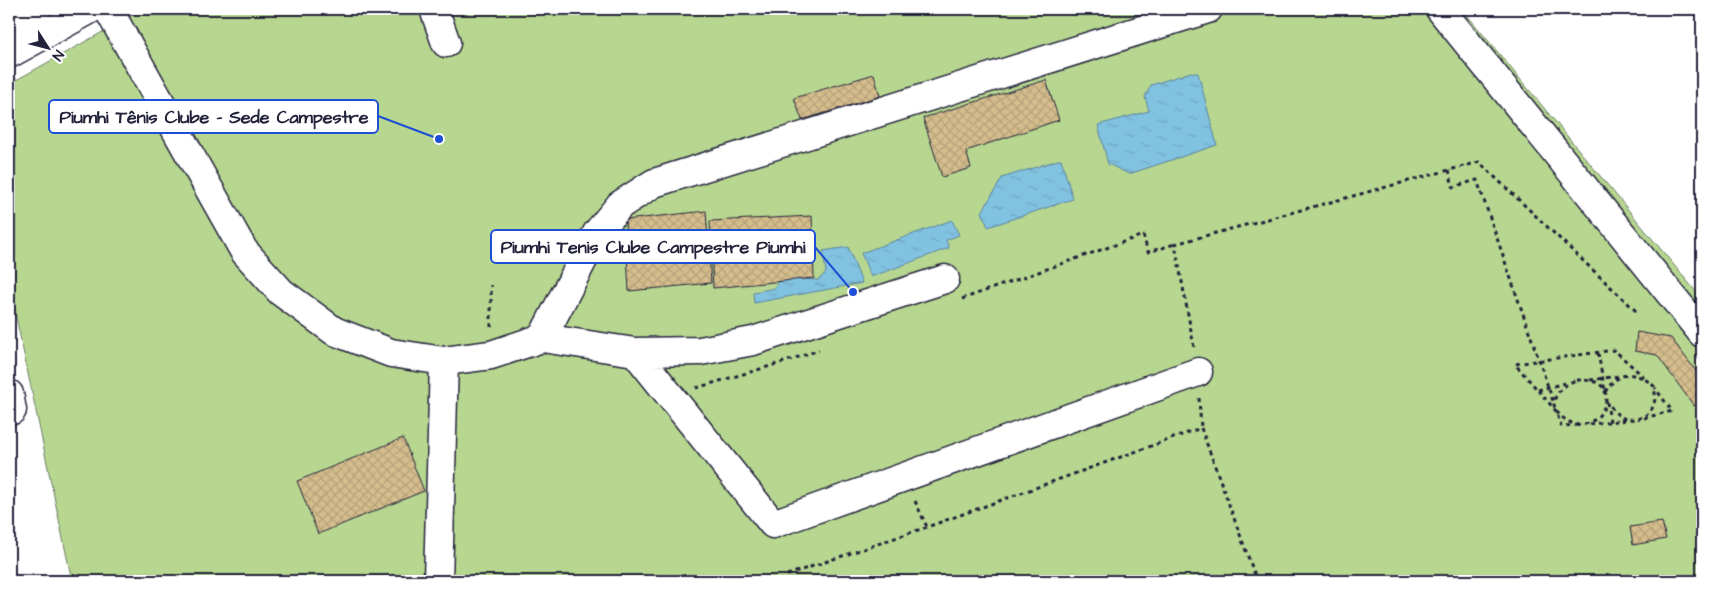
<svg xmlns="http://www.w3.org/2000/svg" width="1711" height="590" font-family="'Architects Daughter',sans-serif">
	<defs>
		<pattern id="water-ripples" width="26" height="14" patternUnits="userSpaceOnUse" patternTransform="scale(1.25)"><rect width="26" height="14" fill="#81c2e1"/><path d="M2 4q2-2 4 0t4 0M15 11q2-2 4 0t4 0" fill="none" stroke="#6fa6c2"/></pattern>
		<pattern id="building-cross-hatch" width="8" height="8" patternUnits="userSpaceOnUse" patternTransform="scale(1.25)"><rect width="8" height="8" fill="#d5bd8c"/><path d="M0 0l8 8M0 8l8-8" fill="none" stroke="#b7a27a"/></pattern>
	</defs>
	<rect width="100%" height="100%" fill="#fff"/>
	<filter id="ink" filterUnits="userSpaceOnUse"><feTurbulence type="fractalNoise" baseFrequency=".02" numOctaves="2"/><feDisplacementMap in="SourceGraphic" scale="10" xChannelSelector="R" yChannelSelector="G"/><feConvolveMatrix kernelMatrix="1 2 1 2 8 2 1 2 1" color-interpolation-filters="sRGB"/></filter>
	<g filter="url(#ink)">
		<!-- green -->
		<path fill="#b7d790" stroke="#6c7c66" d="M144,9h1318l240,290v282h-1630l-63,-297v-200z"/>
		<!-- water -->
		<path fill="url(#water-ripples)" stroke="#5b829f" d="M1191,72l7,1 19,72 -88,29 -21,-10 -10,-39 51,-14 -4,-14 6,-12z
			M1061,159l12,40 -85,28 -6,-15 20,-34z
			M952,220l7,15 -13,5 3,8 -78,29 -10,-24z
			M848,247l14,36 -108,20 -1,-11 22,-4 4,-10 39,2 8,-7 -3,-22z"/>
		<!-- building -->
		<path fill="url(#building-cross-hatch)" stroke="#22223b" d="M874,74l6,22 -78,24 -8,-22z
			M1046,80l13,40 -93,31 5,17 -29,9 -19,-59z
			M706,211l5,72 -82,8 -4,-71z
			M812,216l2,62 -101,10 -3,-67z
			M1637,332l34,6 31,41v21l-8,6 -37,-51 -22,-4z
			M403,438l21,53 -106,43 -21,-53z
			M1662,522l4,17 -33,6 -3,-18z"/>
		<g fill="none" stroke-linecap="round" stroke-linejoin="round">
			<!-- minor casing -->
			<g stroke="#22223b" stroke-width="31">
				<path id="minor" d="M108,9l136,242 37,41 53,39 57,22 53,8 47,-6 51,-17 55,-105 23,-28 34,-22 554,-174
					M434,9l12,34
					M1440,9l262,324
					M542,338l93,14 65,-1 53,-10 192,-62
					M635,352l138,172 425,-152
					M9,394l3,16
					M438,581l6,-220"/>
			</g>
			<!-- major casing -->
			<g stroke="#22223b" stroke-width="31">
				<path id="major" d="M9,24l28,-15
					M9,54l82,-45"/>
			</g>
			<!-- path -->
			<path stroke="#22223b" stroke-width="3" stroke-dasharray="4 4" stroke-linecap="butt" d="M1449,170l4,17 24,-7 77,224
				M962,299l181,-64 5,17 27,-8
				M491,327v-42
				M1194,347l-19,-103 304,-82 157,149
				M1598,353l7,38
				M1577,380c5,0 11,0 16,1 33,10 -3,68 -35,32 -12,-13 6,-30 19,-33z
				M1590,380l29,-4
				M696,388l88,-26 35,-12
				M1538,390l31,-8
				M1605,392c14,-22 31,-22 49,-6 1,6 2,12 0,17 -3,14 -20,20 -33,14 -6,-4 -10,-10 -14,-15
				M1199,398l2,30
				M1607,402l3,20
				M1644,418l28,-7 -17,-23
				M1589,424l38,-4
				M1578,425l-17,1 -5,-15 -41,-47 99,-14 30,27
				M915,501l12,26 274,-99 56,153
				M787,575l140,-48"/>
			<!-- minor -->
			<use href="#minor" stroke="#fff" stroke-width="28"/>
			<!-- major -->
			<use href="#major" stroke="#fff" stroke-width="28"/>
		</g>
	</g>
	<!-- callouts -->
	<path fill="none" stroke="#1d4ed8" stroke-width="2" d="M439 139L378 116M853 292L815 247"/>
	<g fill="#1d4ed8" stroke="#fff" stroke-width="2">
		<circle cx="439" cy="139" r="5"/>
		<circle cx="853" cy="292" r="5"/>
	</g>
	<g fill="#fff" stroke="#1d4ed8" stroke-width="2">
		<rect x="49" y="100" width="329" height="33" rx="5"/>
		<rect x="491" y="230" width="324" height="33" rx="5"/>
	</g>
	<g font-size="18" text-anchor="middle" font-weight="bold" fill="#22223b">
		<text x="214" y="123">Piumhi Tênis Clube - Sede Campestre</text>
		<text x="653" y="253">Piumhi Tenis Clube Campestre Piumhi</text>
	</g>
	<!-- margin -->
	<rect width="1711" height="590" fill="none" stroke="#fff" stroke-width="30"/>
	<rect x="15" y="15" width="1681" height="560" fill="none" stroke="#22223b" stroke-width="2" filter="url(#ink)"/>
	<!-- north arrow -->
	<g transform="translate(48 48) rotate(126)" stroke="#ffffff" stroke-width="4" paint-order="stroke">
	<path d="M0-4L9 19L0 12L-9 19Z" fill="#22223b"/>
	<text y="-8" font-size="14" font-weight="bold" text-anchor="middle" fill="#22223b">N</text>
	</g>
</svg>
